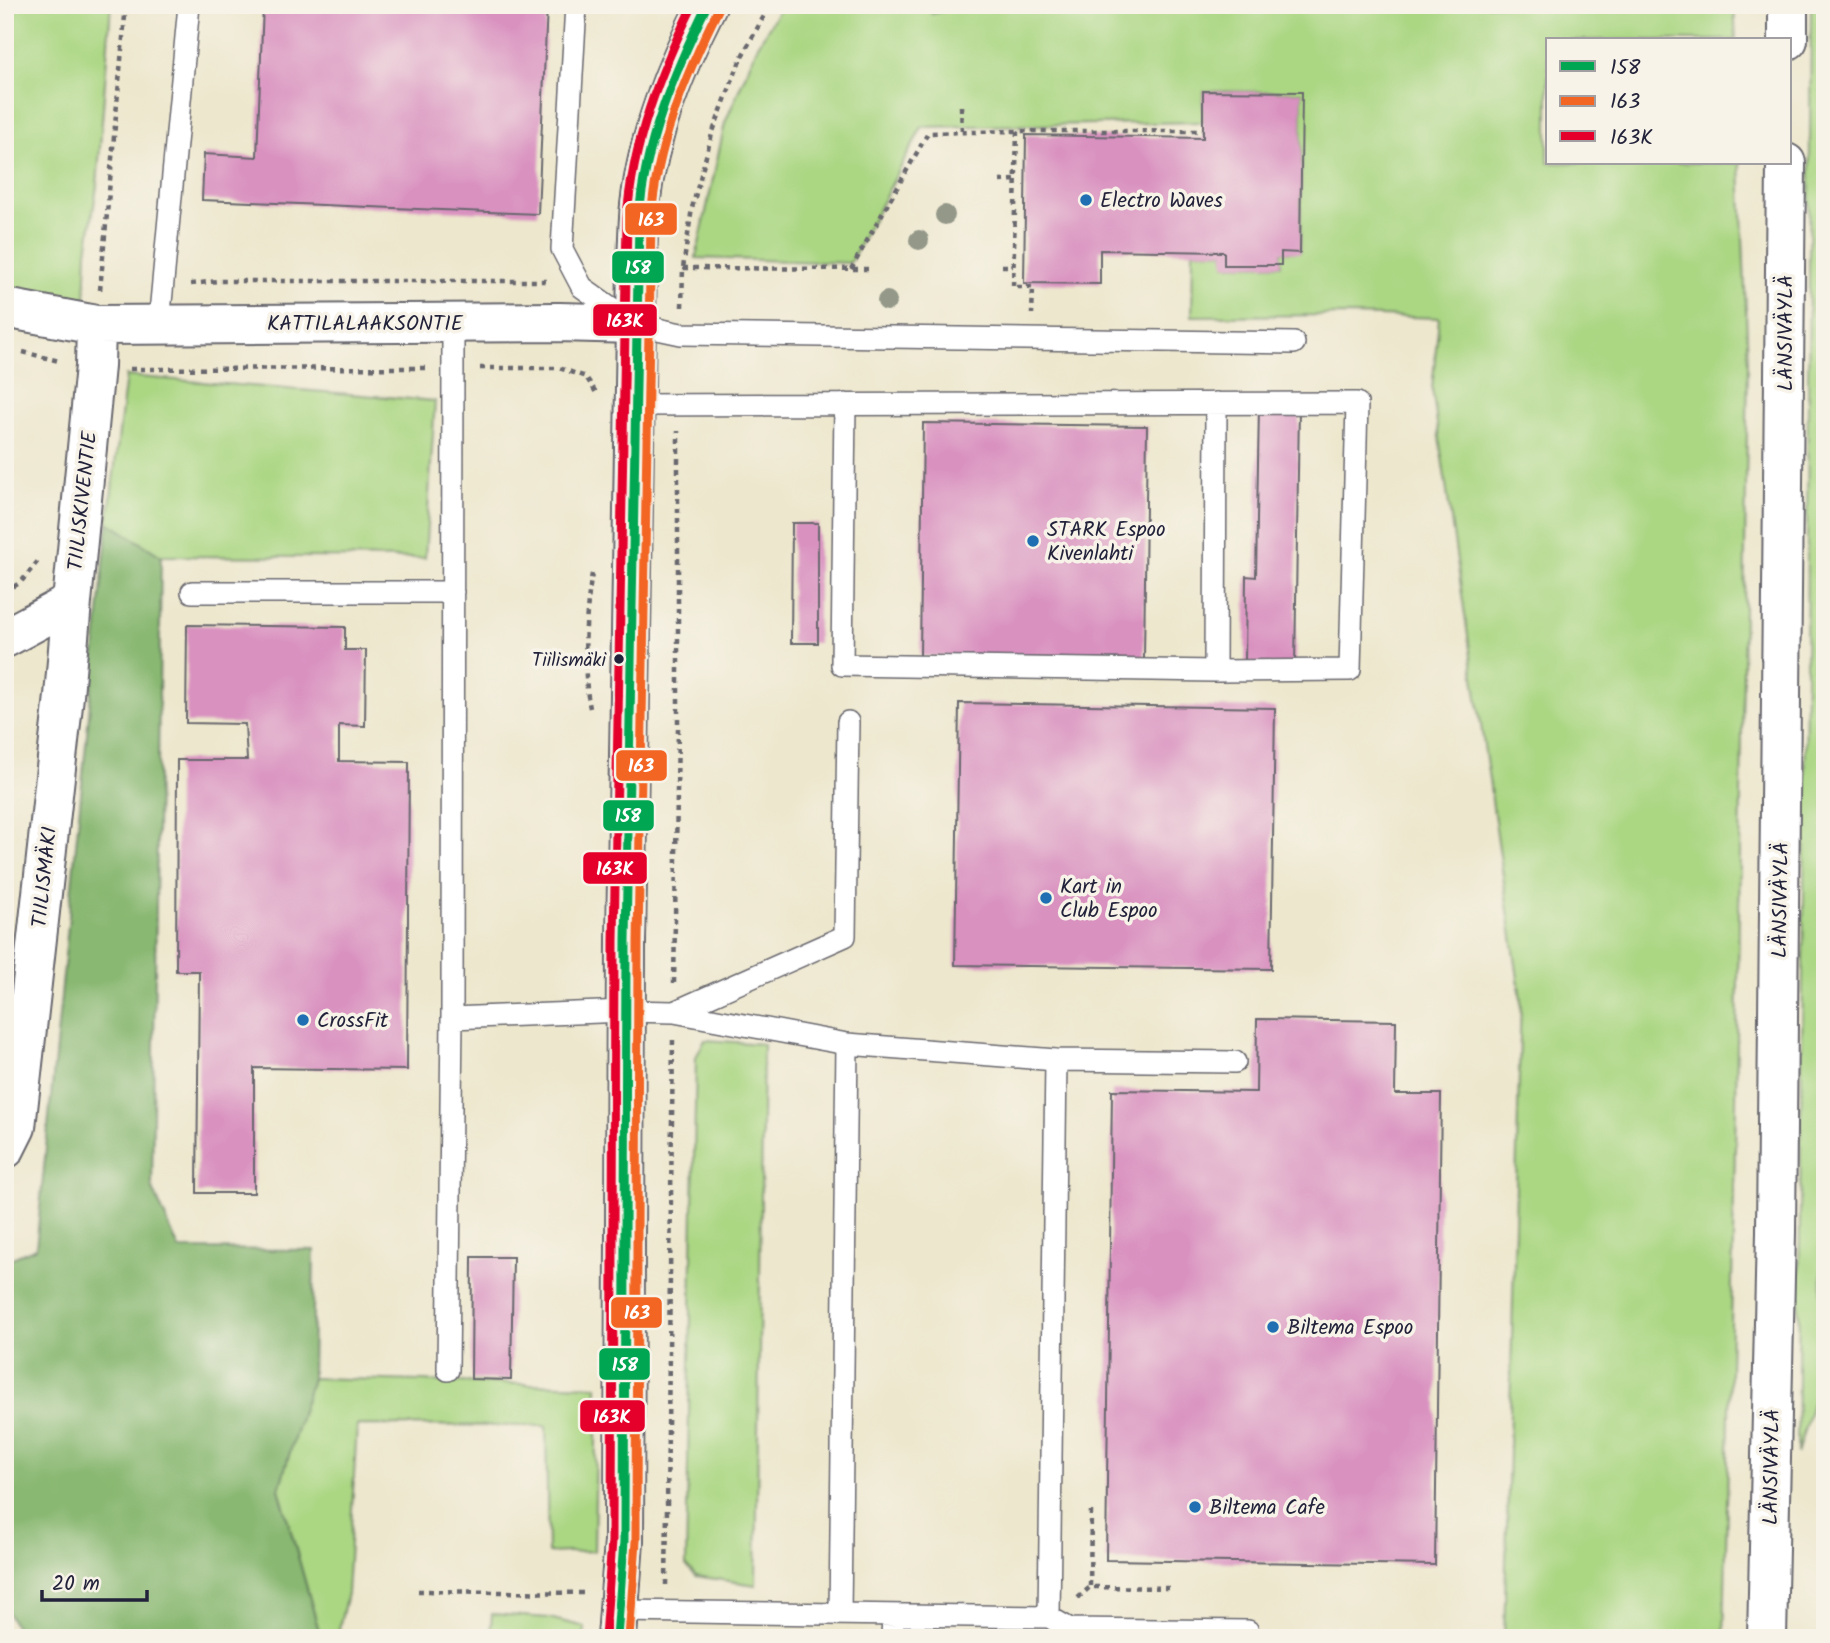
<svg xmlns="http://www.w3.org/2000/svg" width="1830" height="1643" font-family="Kalam,sans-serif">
	<rect width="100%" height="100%" fill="#f7f3e8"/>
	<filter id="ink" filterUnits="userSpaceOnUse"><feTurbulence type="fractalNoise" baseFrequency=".0143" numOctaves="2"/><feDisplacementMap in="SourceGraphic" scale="14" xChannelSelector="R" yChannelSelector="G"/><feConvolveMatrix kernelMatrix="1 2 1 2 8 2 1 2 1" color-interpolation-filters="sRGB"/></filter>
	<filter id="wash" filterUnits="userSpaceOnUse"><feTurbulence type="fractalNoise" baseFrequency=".00686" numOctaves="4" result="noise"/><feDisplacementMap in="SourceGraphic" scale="28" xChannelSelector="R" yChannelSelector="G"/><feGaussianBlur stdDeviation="1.57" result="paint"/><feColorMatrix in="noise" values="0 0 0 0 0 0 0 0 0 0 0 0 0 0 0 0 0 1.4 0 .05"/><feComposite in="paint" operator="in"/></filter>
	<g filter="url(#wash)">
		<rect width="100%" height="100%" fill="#ede7cd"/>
		<!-- green -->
		<path fill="#abd783" stroke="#667c5f" stroke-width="2" d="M5,5h106l-14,181 -10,66 -2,48 -45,3 -35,-7z
			M782,5h144l6,9 31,-9h771l2,35h-188v123h192l8,200 -12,741 -12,534h-220l17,-639 -89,-610 7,-71 -88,-3 -159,1 1,-65 31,1 1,13h56v-13h19l2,-160 -99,-1v31l-281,5 -72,136 -154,-5 29,-135 32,-76z
			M1811,5h14v1023l-4,308 -2,44 -22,74 8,-645z
			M126,376l309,25 -10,157 -264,-2 -53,-34z
			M705,1040l58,4 -7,541 -60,-9 -10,-11 10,-508z
			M312,1378l285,8 -3,165 -46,2 -2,-127 -189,-1 -10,168 -10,45h-16l-42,-149z
			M492,1614l57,4 36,9 -1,11h-94z"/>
		<!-- forest -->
		<path fill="#88b871" stroke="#556d56" stroke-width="2" d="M108,522l53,34 -9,631 27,62 135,1 -2,128 -33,111 42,149h-300l-16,-31v-346l31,-13z"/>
		<g id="blocks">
			<!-- building -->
			<path fill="#d991c0" d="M263,5h284l-9,209 -336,-14 2,-46 53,3z
				M1203,91l99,1 -2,161 -19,-1v13h-57v-13l-124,-2v34l-76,-1 2,-148 177,3z
				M1259,406l40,1 -4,259 -50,-1 1,-89 10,1z
				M923,423l224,3 -3,233 -224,-3z
				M792,523h26v120h-27z
				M187,625l158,2v23h21l-1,76 -26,-1v36l70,1 -2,308 -153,-2v125h-57l2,-222h-23l1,-211h70l-2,-36 -59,-1z
				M959,703l316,5 -4,261 -316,-4z
				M1257,1019l139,2 -1,73h46l-6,471 -329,-5 6,-470 144,2z
				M472,1257h41l-2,123 -40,-1z"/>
		</g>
	</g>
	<g filter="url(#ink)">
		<use href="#blocks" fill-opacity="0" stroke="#69676e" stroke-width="2"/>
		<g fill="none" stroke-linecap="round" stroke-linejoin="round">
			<!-- service casing -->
			<g stroke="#69676e" stroke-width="24">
				<path id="service" d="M576,5l-14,244 20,38 52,37 47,10 613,9
					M159,324l30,-319
					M633,405l724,-2 -7,267 -135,1 -373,-6 3,-261
					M192,592h261
					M1215,671l1,-268
					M674,1012l171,-76 3,-214
					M452,1018l173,-7 49,1 173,32 209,16 179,2
					M448,1370l4,-352 1,-695
					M620,1611l429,6 21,12 178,2v7
					M840,1614l7,-570
					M1049,1617l7,-557
					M892,1638l1,-23"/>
			</g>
			<!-- minor casing -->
			<g stroke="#69676e" stroke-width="42">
				<path id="minor" d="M5,308l91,17 463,-3 75,2
					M5,638l67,-36 23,-236 1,-41
					M5,1149l11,-22 48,-431 8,-94"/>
			</g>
			<!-- tertiary casing -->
			<g stroke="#69676e" stroke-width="42">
				<path id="tertiary" d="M617,1638l7,-97 2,-600 11,-677c1,-20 1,-40 3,-59 8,-70 35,-137 67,-200"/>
			</g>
			<!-- motorway casing -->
			<g stroke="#69676e" stroke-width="42">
				<path id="motorway" d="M1788,40v-35
					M1767,1638l9,-406 10,-1069"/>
			</g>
			<!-- path -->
			<path stroke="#69676e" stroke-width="4.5" stroke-dasharray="5 5" stroke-linecap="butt" d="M961,106l1,27
				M1017,131l-4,156h20l-1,27
				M1000,181l15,-1
				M1002,266h11
				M683,268l189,1
				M851,269l77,-136 89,-2h186
				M191,284l27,-3h328
				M100,290l26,-285
				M682,307l1,-39 9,-60 20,-74 29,-76 29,-53
				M23,352l36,9
				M480,368h79l27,9 11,17
				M130,369l296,-1
				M5,592l16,-10 17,-21
				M590,708c-8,-38 -5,-96 2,-134
				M674,983l4,-255v-297
				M1091,1511l-1,76 79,1
				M666,1585l7,-545
				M418,1591l167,2
				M1078,1598l12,-11"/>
			<!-- service -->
			<use href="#service" stroke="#fff" stroke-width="21"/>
			<!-- minor -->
			<use href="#minor" stroke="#fff" stroke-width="38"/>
			<!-- tertiary -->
			<use href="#tertiary" stroke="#fff" stroke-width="38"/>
			<!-- motorway -->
			<use href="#motorway" stroke="#fff" stroke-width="38"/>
			<!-- bus-1 casing -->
			<g stroke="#f7f3e8" stroke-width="14">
				<path id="bus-1" d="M617,1638l7,-97 2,-600 13,-722c5,-75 35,-146 68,-214"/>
			</g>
			<!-- bus-2 casing -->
			<g stroke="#f7f3e8" stroke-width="14">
				<path id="bus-2" d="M629,1638l7,-97 2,-600 13,-721c5,-74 34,-144 67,-210"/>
			</g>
			<!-- bus-3 casing -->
			<g stroke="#f7f3e8" stroke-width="14">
				<path id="bus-3" d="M605,1637l7,-96 2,-600 13,-722c5,-76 33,-147 66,-214"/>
			</g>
			<!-- bus-1 -->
			<use href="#bus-1" stroke="#00a651" stroke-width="9"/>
			<!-- bus-2 -->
			<use href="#bus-2" stroke="#f26522" stroke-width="9"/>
			<!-- bus-3 -->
			<use href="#bus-3" stroke="#e4002b" stroke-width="9"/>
		</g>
		<!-- trees -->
		<g fill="#949889">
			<circle cx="945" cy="215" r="10"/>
			<circle cx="919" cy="240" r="10"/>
			<circle cx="887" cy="301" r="10"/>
		</g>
	</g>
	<!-- markers -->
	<g fill="#1f6fb2" stroke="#f7f3e8" stroke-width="2.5">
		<circle cx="1086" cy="200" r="7"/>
		<circle cx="1033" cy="541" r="7"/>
		<circle cx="1046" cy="898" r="7"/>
		<circle cx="303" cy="1020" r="7"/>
		<circle cx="1273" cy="1327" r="7"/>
		<circle cx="1195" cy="1507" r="7"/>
	</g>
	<circle fill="#22223b" stroke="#f7f3e8" stroke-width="2.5" cx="619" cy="659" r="6"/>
	<g text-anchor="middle" stroke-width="7" stroke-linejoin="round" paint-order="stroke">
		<!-- bus labels -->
		<g font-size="19" fill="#22223b" stroke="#f7f3e8" text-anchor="end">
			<text x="606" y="666">Tiilismäki</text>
		</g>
		<!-- poi labels -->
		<g font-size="21" fill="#22223b" stroke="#f7f3e8" text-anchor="start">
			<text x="1100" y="207">Electro Waves</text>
			<text x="1047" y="536">STARK Espoo<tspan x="1047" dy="24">Kivenlahti</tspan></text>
			<text x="1060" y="893">Kart in<tspan x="1060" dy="24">Club Espoo</tspan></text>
			<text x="317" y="1027">CrossFit</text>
			<text x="1287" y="1334">Biltema Espoo</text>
			<text x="1209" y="1514">Biltema Cafe</text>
		</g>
		<!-- street labels -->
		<g font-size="21" fill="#22223b" stroke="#f7f3e8">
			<text x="365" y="330">KATTILALAAKSONTIE</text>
			<text transform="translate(1785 333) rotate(-90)" y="7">LÄNSIVÄYLÄ</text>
			<text transform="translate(82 501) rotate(-84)" y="7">TIILISKIVENTIE</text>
			<text transform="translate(44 877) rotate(-84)" y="7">TIILISMÄKI</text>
			<text transform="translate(1780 900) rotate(-89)" y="7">LÄNSIVÄYLÄ</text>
			<text transform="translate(1771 1467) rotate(-89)" y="7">LÄNSIVÄYLÄ</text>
		</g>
	</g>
	<g stroke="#f7f3e8" stroke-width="2.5">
		<rect x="624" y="202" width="54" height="34" rx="7" fill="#f26522"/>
		<rect x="611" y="250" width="54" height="34" rx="7" fill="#00a651"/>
		<rect x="592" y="303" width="66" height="34" rx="7" fill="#e4002b"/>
		<rect x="615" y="749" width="53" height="33" rx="7" fill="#f26522"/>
		<rect x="602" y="799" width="53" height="33" rx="7" fill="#00a651"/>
		<rect x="582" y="851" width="66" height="34" rx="7" fill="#e4002b"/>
		<rect x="610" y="1296" width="53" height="33" rx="7" fill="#f26522"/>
		<rect x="598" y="1347" width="53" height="34" rx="7" fill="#00a651"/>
		<rect x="579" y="1399" width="67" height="34" rx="7" fill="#e4002b"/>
	</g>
	<g font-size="19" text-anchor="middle" font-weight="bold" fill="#fff">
		<text x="651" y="226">163</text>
		<text x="638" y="274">158</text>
		<text x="625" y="327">163K</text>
		<text x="641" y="772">163</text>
		<text x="628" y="822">158</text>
		<text x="615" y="875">163K</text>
		<text x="637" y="1319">163</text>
		<text x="625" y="1371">158</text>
		<text x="612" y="1423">163K</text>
	</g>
	<!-- margin -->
	<rect width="1830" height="1643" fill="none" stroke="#f7f3e8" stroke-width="28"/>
	<!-- legend -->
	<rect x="1546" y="38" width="245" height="126" fill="#f7f3e8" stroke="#a29fa3" stroke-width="2"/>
	<rect x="1560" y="61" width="35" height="10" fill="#00a651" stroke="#a29fa3" stroke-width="2"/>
	<text x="1610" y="74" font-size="21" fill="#22223b">158</text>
	<rect x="1560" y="96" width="35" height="10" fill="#f26522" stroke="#a29fa3" stroke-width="2"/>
	<text x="1610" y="108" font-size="21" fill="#22223b">163</text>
	<rect x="1560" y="131" width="35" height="10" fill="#e4002b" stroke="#a29fa3" stroke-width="2"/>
	<text x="1610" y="144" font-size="21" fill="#22223b">163K</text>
	<!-- scale -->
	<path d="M42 1590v10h105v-10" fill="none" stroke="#22223b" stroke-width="3.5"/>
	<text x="52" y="1590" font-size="21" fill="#22223b" stroke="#f7f3e8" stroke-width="5" paint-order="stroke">20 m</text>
</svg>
